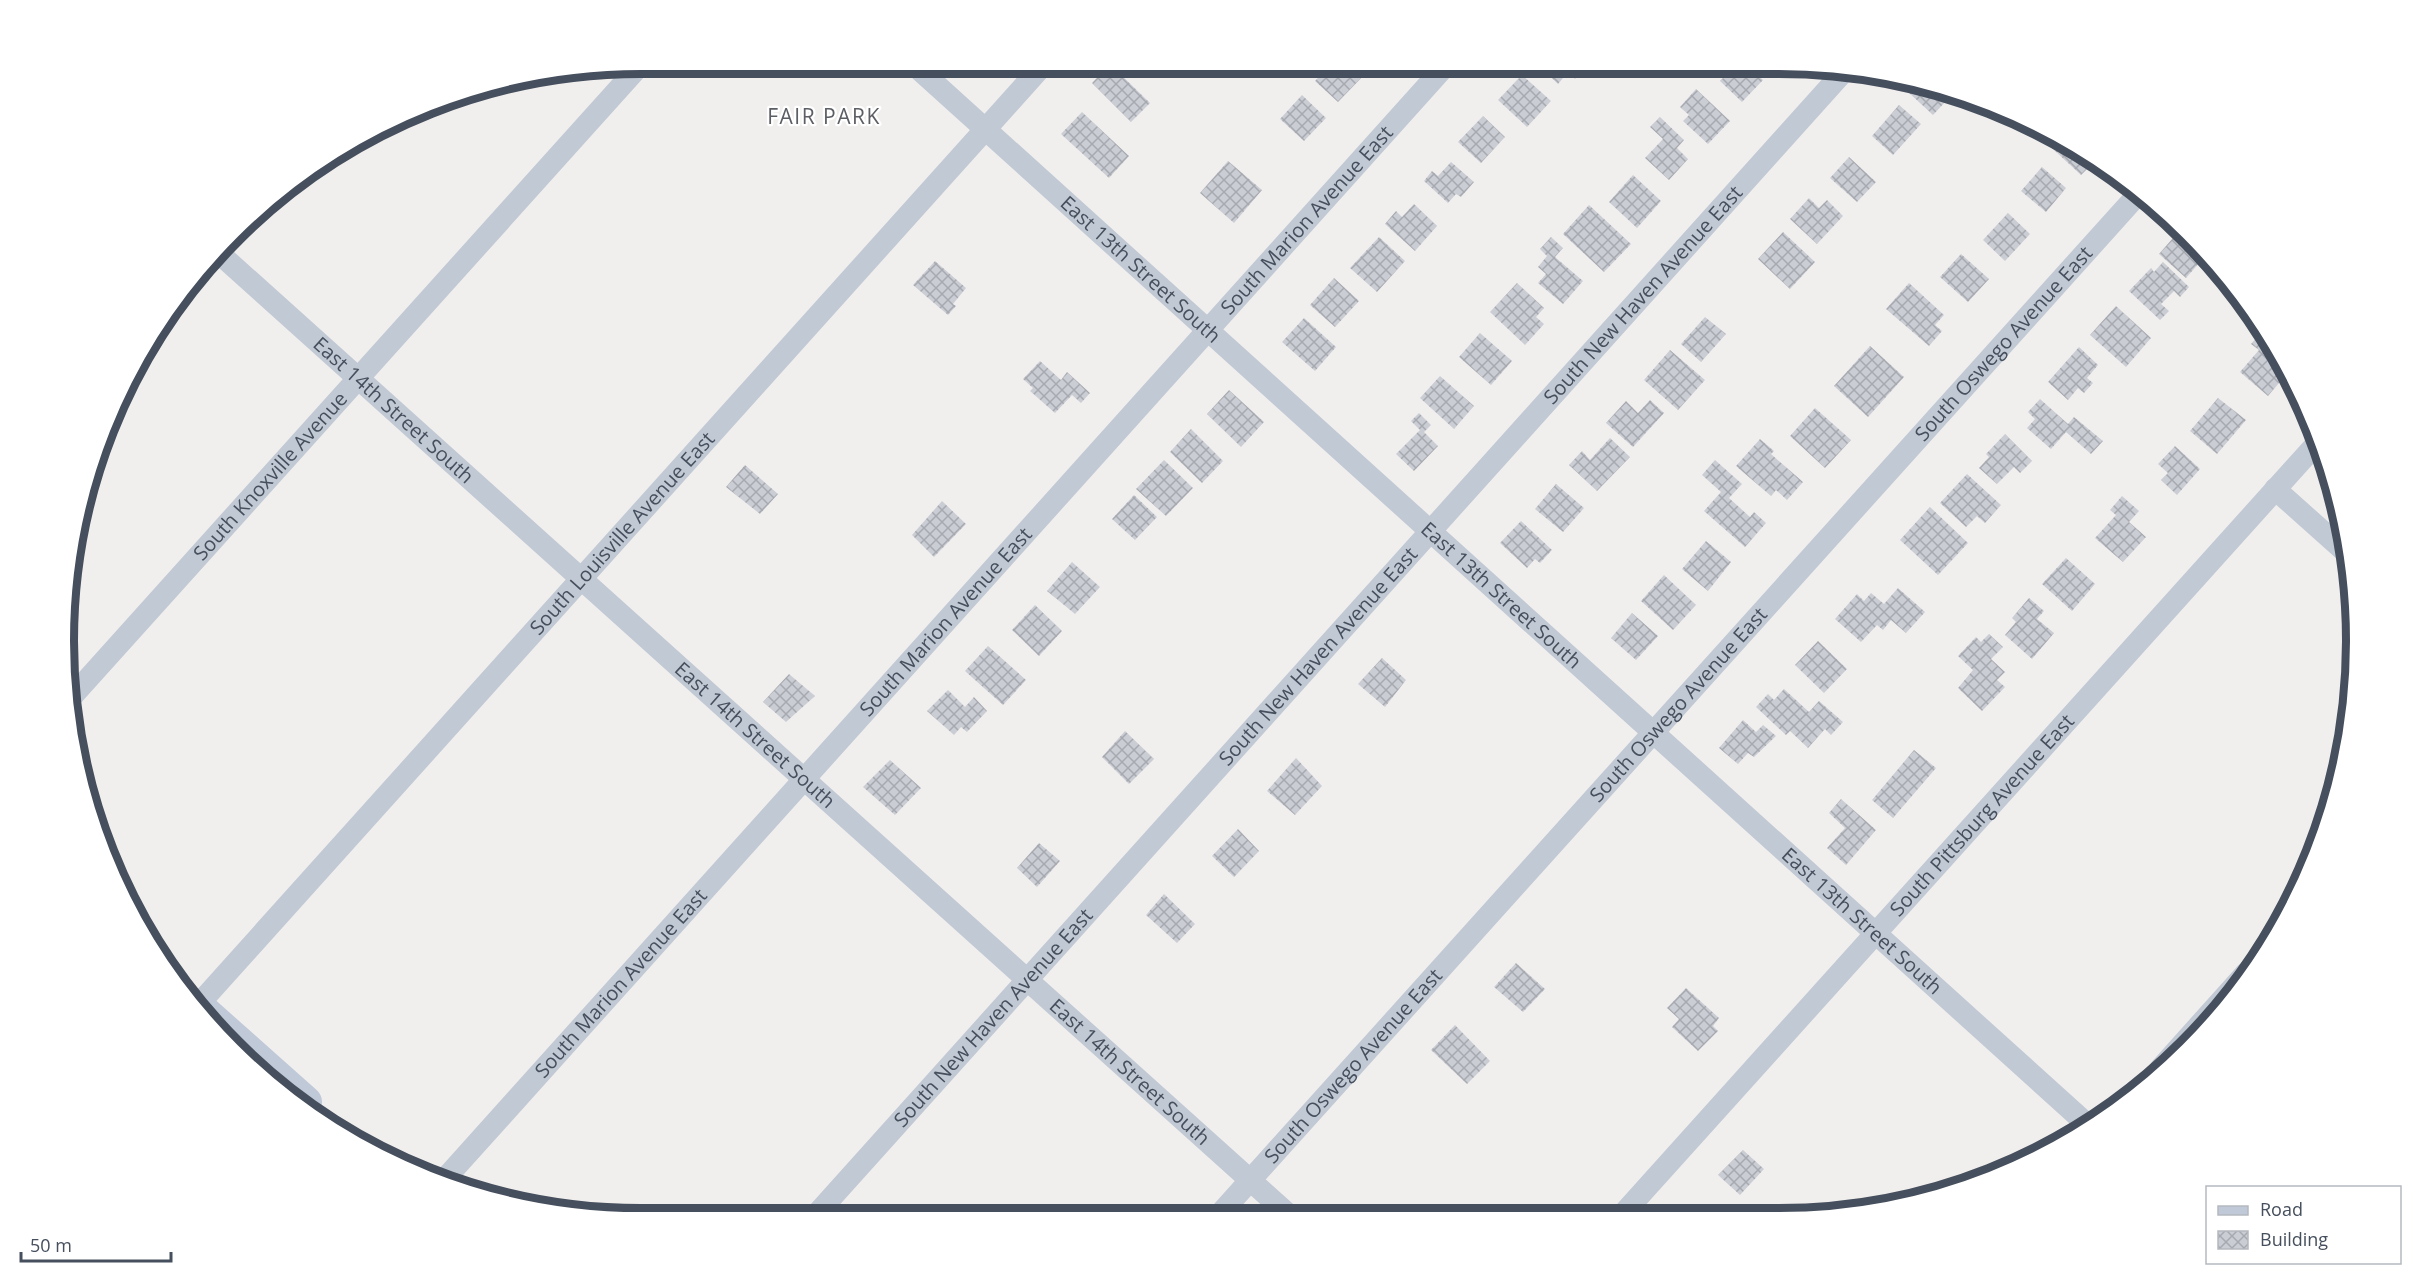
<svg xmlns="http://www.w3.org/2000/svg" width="2419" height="1282" font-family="'Open Sans',sans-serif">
	<defs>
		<pattern id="building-cross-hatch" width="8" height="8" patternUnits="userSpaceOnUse" patternTransform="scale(1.5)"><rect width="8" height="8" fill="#cacdd4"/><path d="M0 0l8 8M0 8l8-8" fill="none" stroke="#a6a9af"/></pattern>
	</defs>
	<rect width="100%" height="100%" fill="#f1efee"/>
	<!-- building -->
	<path fill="url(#building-cross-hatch)" d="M1110,64l40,39 -19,19 -39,-39z
		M1331,64h29l8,7 -30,31 -23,-21z
		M1537,64h42l-1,2 5,4 -8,9 -7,-7 -10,12z
		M1718,64h28l17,16 -21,22 -22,-21 8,-8z
		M1522,75l29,26 -24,26 -29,-27z
		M1917,81l35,11 -5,5 1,2 -15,16 -26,-24z
		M1696,89l34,32 -22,23 -25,-23 6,-6 -9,-8z
		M1302,95l24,23 -22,23 -24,-22z
		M1899,105l22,19 -28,31 -21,-19z
		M1082,112l47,44 -20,22 -48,-44z
		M1483,116l22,21 -24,26 -23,-21z
		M1660,117l24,23 -7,8 11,11 -19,21 -24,-22 18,-19 -13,-12z
		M2048,131l47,30 -14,14 -40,-37z
		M1849,157l27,25 -19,20 -27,-24z
		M1228,161l34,29 -28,33 -34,-30z
		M1451,162l23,20 -13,15 -5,-3 -8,9 -24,-22 8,-10 6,5z
		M2042,167l24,21 -20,24 -25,-21z
		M1633,175l28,26 -24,27 -28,-26z
		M1809,198l10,10 8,-8 16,16 -26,28 -27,-25z
		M1414,204l23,22 -22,25 -30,-27 11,-13 6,6z
		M1589,205l42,39 -27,28 -41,-38z
		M2008,213l22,21 -25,27 -22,-21z
		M2180,230l27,24 -21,24 -27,-24z
		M1783,232l32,30 -25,27 -32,-30z
		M1379,237l26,24 -28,31 -27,-24z
		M1551,237l12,11 -8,9 28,24 -20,23 -25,-21 8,-9 -8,-7 9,-11 -7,-7z
		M1961,254l28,25 -21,23 -28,-25z
		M935,261l31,27 -13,16 3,2 -8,9 -35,-30z
		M2163,262l26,25 -9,10 -6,-6 -13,13 8,7 -9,9 -31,-29 22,-23 3,4z
		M1334,278l25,23 -24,26 -25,-22z
		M1517,283l27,25 -8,9 8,7 -19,21 -35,-33z
		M1909,283l35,32 -9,10 7,6 -13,15 -43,-37z
		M2116,306l35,32 -25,29 -36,-32z
		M1705,317l21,17 -25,28 -20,-18z
		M1304,318l32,29 -21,24 -33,-29z
		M2263,330l21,33 -7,8 7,6 -16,19 -28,-24 19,-22 -8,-6z
		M1480,333l32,28 -21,24 -32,-28z
		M1870,346l34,31 -36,40 -34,-31z
		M2079,347l19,18 -11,13 6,5 -9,10 -6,-5 -10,12 -20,-18z
		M1670,350l35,30 -27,30 -34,-30z
		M1040,361l21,19 6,-8 23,21 -9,10 -9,-8 -17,18 -25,-22 3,-3 -10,-9z
		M1440,376l34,30 -20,23 -34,-31z
		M1229,390l35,32 -23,25 -34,-33z
		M2218,398l28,22 -29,34 -27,-23z
		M2040,399l28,25 6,-7 29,24 -12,13 -25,-22 -15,17 -24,-21 8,-9 -7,-7z
		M1650,400l14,13 -31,34 -27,-24 20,-22 12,12z
		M1815,408l36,32 -26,28 -35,-32z
		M1419,413l12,12 -7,7 14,14 -24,25 -18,-17 24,-24 -9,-9z
		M1191,429l32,32 -21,22 -32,-31z
		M2005,434l27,27 -12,12 -6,-6 -17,17 -18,-16 10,-11 -3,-3z
		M1610,438l20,19 -33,34 -28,-26 13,-14 8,9z
		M1760,439l14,12 -3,3 32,28 -16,18 -11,-10 -5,6 -35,-30z
		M2175,446l25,23 -23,26 -16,-15 7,-7 -10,-9z
		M1164,460l29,28 -27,28 -30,-27z
		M1715,460l27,24 -13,14 21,19 4,-5 12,11 -21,24 -41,-36 17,-19 -19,-17z
		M745,465l33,29 -18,20 -34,-27z
		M1967,474l34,31 -16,18 -8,-7 -11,11 -26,-24z
		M1556,484l28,24 -21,24 -28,-23z
		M1134,495l23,22 -22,23 -23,-21z
		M2122,496l17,15 -10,11 17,15 -23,25 -28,-24 21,-23 -6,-5z
		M942,501l24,23 -32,33 -22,-22z
		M1930,507l38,36 -30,32 -38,-35z
		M1521,521l31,29 -12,13 -5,-4 -8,9 -27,-25z
		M1706,541l25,21 -23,29 -26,-22z
		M2066,558l29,26 -23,27 -30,-27z
		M1072,562l28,25 -25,27 -28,-23z
		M1664,575l32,30 -23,25 -32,-29z
		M1898,588l27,24 -19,21 -15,-13 -8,10 -6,-5 -16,17 -26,-23 22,-25 7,7 7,-8 13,11z
		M2029,598l15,13 -7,8 17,14 -22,26 -27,-24 11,-13 -4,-4z
		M1035,605l27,26 -23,25 -27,-26z
		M1632,613l26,23 -22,24 -25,-22z
		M1989,634l14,13 -12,12 14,13 -8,8 8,7 -23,24 -24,-23 15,-18 -15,-14 18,-19 5,5z
		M1818,641l29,28 -23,24 -29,-28z
		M988,646l38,34 -23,25 -38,-34z
		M1382,658l24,22 -21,27 -27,-23z
		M789,674l26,22 -29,26 -23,-20z
		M1784,689l25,23 10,-11 24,21 -12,13 -6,-6 -17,19 -18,-17 -4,4 -30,-28 12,-13 6,6z
		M948,690l17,17 9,-10 13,14 -20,21 -6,-5 -7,8 -27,-24z
		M1743,720l13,12 7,-7 13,11 -22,21 -6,-4 -10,11 -19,-16z
		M1125,731l29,28 -25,25 -27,-27z
		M1914,750l22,18 -43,50 -21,-18z
		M1296,758l26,28 -27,29 -28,-24z
		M890,760l31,28 -26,27 -32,-28z
		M1841,799l35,31 -30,35 -19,-17 18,-20 -16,-15z
		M1238,829l21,22 -25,26 -22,-21z
		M1039,843l21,18 -23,26 -20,-19z
		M1164,894l31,30 -18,19 -31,-28z
		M1516,963l29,26 -22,23 -29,-25z
		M1686,988l33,30 -6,8 5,5 -20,20 -26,-24 7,-8 -12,-11z
		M1455,1025l35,36 -23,23 -36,-34z
		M1743,1150l21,19 -24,26 -22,-20z"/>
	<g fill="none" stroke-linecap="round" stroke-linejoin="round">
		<!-- street -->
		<g stroke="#c1c9d4" stroke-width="22">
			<path id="s1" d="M912,63l1178,1064"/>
			<path id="s2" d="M221,255l1069,961"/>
			<path d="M2275,489l74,66"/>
			<path id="s3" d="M67,702l575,-639"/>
			<path id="s4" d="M199,1004l846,-941"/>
			<path d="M2160,1069l86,-96"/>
			<path id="s5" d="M443,1181l1004,-1117"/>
			<path id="s6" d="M1622,1215l697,-774"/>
			<path id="s7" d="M1218,1216l922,-1024"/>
			<path id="s8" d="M814,1217l1032,-1148"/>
		</g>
		<!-- secondary -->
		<path stroke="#c0c9d8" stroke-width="32" d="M206,1013l100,89"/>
	</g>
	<g text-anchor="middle" stroke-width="4.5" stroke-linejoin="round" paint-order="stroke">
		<!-- street labels -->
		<g font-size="20" fill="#464f5d" stroke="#fff">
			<text dy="7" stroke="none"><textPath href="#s5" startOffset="1292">South Marion Avenue East</textPath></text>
			<text dy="7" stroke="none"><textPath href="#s1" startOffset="308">East 13th Street South</textPath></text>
			<text dy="7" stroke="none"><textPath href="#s8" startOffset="1240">South New Haven Avenue East</textPath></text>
			<text dy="7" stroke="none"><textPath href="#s7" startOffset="1174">South Oswego Avenue East</textPath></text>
			<text dy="7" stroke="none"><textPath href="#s2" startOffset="232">East 14th Street South</textPath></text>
			<text dy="7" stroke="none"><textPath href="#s3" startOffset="304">South Knoxville Avenue</textPath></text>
			<text dy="7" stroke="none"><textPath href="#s4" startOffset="633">South Louisville Avenue East</textPath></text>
			<text dy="7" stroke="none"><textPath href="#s1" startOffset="794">East 13th Street South</textPath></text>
			<text dy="7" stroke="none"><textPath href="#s5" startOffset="752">South Marion Avenue East</textPath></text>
			<text dy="7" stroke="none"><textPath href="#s8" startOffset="754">South New Haven Avenue East</textPath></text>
			<text dy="7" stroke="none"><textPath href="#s7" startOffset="688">South Oswego Avenue East</textPath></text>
			<text dy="7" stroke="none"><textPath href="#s2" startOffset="718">East 14th Street South</textPath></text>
			<text dy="7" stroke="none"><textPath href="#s6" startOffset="538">South Pittsburg Avenue East</textPath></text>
			<text dy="7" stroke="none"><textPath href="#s1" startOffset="1280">East 13th Street South</textPath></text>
			<text dy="7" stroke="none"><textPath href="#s5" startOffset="266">South Marion Avenue East</textPath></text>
			<text dy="7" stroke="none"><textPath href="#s8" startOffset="268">South New Haven Avenue East</textPath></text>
			<text dy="7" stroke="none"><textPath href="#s7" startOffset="202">South Oswego Avenue East</textPath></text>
			<text dy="7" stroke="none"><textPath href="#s2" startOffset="1222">East 14th Street South</textPath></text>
		</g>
		<!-- neighbourhood labels -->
		<g font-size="21" letter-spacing="1.5" fill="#5b5e64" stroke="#fff">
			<text x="824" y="124">FAIR PARK</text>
		</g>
	</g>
	<!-- crop -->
	<path d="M0 0H2419V1282H0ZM641 74H1779A567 567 0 0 1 2346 641V641A567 567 0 0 1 1779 1208H641A567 567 0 0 1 74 641V641A567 567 0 0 1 641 74Z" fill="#fff" fill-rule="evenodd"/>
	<path fill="none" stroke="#464f5d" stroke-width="8" d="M641 74H1779A567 567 0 0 1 2346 641V641A567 567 0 0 1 1779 1208H641A567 567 0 0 1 74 641V641A567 567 0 0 1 641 74Z"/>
	<!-- legend -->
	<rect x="2206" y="1186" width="195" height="78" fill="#ffffff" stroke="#b5b9be" stroke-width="1.5"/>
	<rect x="2218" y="1206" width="30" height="9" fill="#c0c9d8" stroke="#b5b9be" stroke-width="1.5"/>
	<text x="2260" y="1216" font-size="18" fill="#464f5d">Road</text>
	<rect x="2218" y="1231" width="30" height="18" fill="url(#building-cross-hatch)" stroke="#b5b9be" stroke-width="1.5"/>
	<text x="2260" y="1246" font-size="18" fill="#464f5d">Building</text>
	<!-- scale -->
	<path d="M21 1252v9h150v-9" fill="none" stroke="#464f5d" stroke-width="3"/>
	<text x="30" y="1252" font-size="18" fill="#464f5d" stroke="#ffffff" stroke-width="4.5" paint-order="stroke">50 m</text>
</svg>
